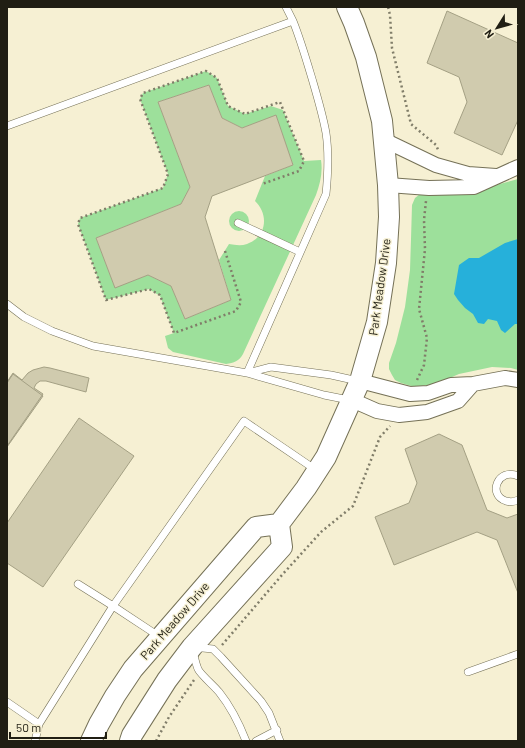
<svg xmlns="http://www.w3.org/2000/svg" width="525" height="748" font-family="Barlow,sans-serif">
	<rect width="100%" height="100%" fill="#f6f0d3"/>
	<!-- green -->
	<path fill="#9de09b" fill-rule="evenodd" d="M206,71l11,7 11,28 17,8 26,-8 12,4 21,51 17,-1c2,12 -1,24 -5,35l-73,159c-4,7 -9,9 -17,10l-53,-12 -5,-4 -3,-12 9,-3 -14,-37 -11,-7 -43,11 -28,-76 2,-6 83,-30 5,-14 -28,-75 3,-6zM209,85l13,33 20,10 34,-12 17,49 -28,11 -10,25c14,13 12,36 -8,43 -6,2 -12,1 -18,0l-10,16 12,40 -46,19 -14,-33 -23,-11 -33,12 -19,-49 85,-34 9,-17 -32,-85z
		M518,179v191l-7,-2 -19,-1 -33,7 -21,9 -10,2 -13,2 -14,-4 -6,-3 -3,-5 -3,-6v-6l7,-20 9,-36 5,-37 1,-31 1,-34 3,-7 5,-4 61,-5z
		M229 221a10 10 0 1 1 20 0a10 10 0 1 1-20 0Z"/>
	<!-- water -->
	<path fill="#26b0da" d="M518,239v85h-3l-10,9 -4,-3 -4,-9 -9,-2 -4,5 -6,-1 -5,-9 -8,-6 -7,-8 -4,-6 5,-29 10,-7h10l26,-15z"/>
	<!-- building -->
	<path fill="#d0cbae" stroke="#a4a084" d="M447,11l71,32v77l-16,35 -48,-22 13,-31 -8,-25 -32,-14z
		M209,85l13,33 20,10 34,-13 17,50 -81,31 -7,21 26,83 -46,19 -14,-33 -23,-11 -33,13 -19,-50 85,-34 9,-17 -32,-85z
		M44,367l6,1 39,10 -3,14 -40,-11h-6l-4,3 -2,4 9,6 -36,52v-64l6,-9 9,7 6,-7 5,-3z
		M13,374l30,22 -36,51v-64z
		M79,418l55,38 -91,131 -36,-24v-40z
		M439,434l23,11 25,65 20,8 11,-4v79l-21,-53 -20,-8 -83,33 -19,-48 34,-14 8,-20 -12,-34z"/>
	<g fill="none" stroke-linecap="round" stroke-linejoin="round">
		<!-- lane casing -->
		<g stroke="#757157" stroke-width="8">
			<path id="lane" d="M286,7l7,14
				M7,126l286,-105c8,20 14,41 20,61 5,17 10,34 13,51 3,20 2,41 0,61l-79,179
				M238,223l62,29
				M7,304l17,13 28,14 41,15 154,27 77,22 25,5
				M247,373l24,-6 60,8 27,6
				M518,476c-20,-9 -31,19 -12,25 4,1 8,1 12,-1
				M78,584l35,22 47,31
				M468,672l50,-18
				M7,702l32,22 -4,17
				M39,724l74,-118 131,-185 72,49
				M246,741c-7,-18 -15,-34 -27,-49 -5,-6 -19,-18 -21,-23 -3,-7 -4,-15 -6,-22l21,2 8,8 40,44 8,12 11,28
				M256,741l21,-11"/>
		</g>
		<!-- street casing -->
		<g stroke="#757157" stroke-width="16">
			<path id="street" d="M384,140l52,25 32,9 28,2
				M388,185l41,3 45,-1 44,-20
				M360,381l50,13 18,-1 23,-8 22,-1 32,-6 13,2
				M352,400l25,11 22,4 28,-3 31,-11 15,-17"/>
		</g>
		<!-- secondary casing -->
		<g stroke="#757157" stroke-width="22">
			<path id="secondary" d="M91,741l8,-17 16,-28 18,-27 123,-142 23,-3
				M130,741l2,-6 35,-55 25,-33 90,-100 -3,-23 27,-36 20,-31 34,-76 17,-59 9,-59 3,-46 -1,-32 -6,-64 -16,-64 -12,-34 -7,-16"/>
		</g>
		<!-- path -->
		<path stroke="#807d69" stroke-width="2.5" stroke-dasharray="2 3" stroke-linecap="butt" d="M388,7l2,8 2,33 19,76 25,21 3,7
			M225,251l16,51 -5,9 -62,22 -14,-38 -11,-6 -43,11 -28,-76 2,-6 83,-30 5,-14 -28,-75 3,-6 63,-22 11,7 11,28 17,8 35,-12 24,59 -5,10 -37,13
			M417,380l7,-15 3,-27 -8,-29 6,-60 -1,-29 2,-19
			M222,645l60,-70 39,-43 32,-26 27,-69 10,-11
			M156,741l13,-24 25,-37"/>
		<!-- lane -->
		<use href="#lane" stroke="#fff" stroke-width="7"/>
		<!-- street -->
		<use href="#street" stroke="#fff" stroke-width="14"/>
		<!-- secondary -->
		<use href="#secondary" stroke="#fff" stroke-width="20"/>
	</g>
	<g text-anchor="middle" stroke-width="3" stroke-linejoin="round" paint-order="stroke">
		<!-- street labels -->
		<g font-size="12" fill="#201e13" stroke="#f6f0d3">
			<text transform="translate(380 287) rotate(-82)" y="4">Park Meadow Drive</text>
			<text transform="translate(175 621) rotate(-49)" y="4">Park Meadow Drive</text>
		</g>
	</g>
	<!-- border -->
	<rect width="525" height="748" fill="none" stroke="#201e13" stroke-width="16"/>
	<!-- north arrow -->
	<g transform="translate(497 28) rotate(233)" stroke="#f6f0d3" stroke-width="3" paint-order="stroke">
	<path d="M0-3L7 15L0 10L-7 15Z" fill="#201e13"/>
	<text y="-6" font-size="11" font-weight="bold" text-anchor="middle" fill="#201e13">N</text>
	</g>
	<!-- scale -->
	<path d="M10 732v6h96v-6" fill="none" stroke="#201e13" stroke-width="2"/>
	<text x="16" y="732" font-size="12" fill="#201e13" stroke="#f6f0d3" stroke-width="3" paint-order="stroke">50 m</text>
</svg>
